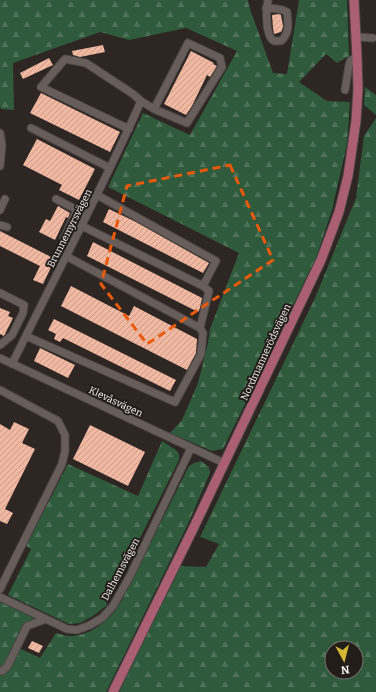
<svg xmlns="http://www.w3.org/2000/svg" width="376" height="692" font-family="Bitter,serif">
	<defs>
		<pattern id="forest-firs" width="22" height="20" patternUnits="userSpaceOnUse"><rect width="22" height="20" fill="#2f5a3c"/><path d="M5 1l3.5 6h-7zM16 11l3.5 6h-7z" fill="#4e7258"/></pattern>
		<pattern id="building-hatch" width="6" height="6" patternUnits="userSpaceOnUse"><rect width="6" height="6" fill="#f1b8a1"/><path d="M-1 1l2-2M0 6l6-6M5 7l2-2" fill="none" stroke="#c79c8a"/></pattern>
	</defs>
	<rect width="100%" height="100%" fill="#2d2623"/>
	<!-- forest -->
	<path fill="url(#forest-firs)" fill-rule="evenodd" d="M0,0h248l1,6 24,67 14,1 12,-74h48l2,56 -12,7 -11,-9 -27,28 28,19 23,1 -3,42 -15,66 -16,48 -93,191 -11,2 -42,-18 12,-13 16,-37 10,-40 2,-14 29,-76 -131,-66 35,-74 47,22 47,-84 -51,-23 -57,12 -29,-8 -87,31 1,47 -13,-1 -1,-3z
		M365,87l11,8v20l-12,-10z
		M376,118v574h-257l60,-126 27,1 13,-23 -19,-7 115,-239 41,-100 8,-62zM332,648h24v24h-24z
		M162,441l14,9 3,4v6l-73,146 -13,10 -13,7 -11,1 -61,-29 23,-46 -5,-3 42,-82 70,32z
		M201,461l8,6 1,6 -23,53 -81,166h-106v-90l34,16 -13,31 19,9 16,-25c5,1 10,3 15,3 18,0 35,-14 45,-27 4,-5 7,-11 10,-17l63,-126 5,-3z"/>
	<!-- building -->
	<path fill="url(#building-hatch)" d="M279,14l2,1 2,11 -1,4 -1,2 -7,2 -1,-6 -1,-13z
		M103,45l2,7 -25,5 -7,-2 -1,-4z
		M191,51l23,12 -1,1 4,2 -7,11 -3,-2 -15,31 -6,9 -22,-11z
		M49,58l4,7 -30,14 -3,-6z
		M41,93l79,39 -10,20 -80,-39z
		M37,139l58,30 -16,31 -20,-10 3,-5 -39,-20z
		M58,206l12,7 -2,5 -2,-1 -11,23 -16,-8 7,-13 4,2z
		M109,209l27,13 73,41 -6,10 -100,-51z
		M0,231l55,28 -12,25 -10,-4 7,-14 -40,-20z
		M93,242l109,56 -2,10 -2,4 -111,-56z
		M71,286l58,30 5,-10 63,33 -1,14 -9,17 -126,-64z
		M0,308l10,4 -2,4 5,2 -9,18 -4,-2z
		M54,319l122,61 -6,11 -107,-53 -3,4 -6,-3 2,-5 -8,-4z
		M40,348l35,17 -7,13 -34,-17z
		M14,422l15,7 -7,14 13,6 -30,60 8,4 -6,11 -7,-3v-97l10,6z
		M90,425l55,27 -17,34 -55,-27z
		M32,641l11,5 -4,7 -11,-5z"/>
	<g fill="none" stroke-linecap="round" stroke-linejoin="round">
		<!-- minor casing -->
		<g stroke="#4b4543" stroke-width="9">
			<path id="minor" d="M266,8c7,1 15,0 21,4 1,11 3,21 -6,29 -1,0 -6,0 -7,0 -9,-4 -8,-33 -6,-41
				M357,37l16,1
				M345,90l4,-25 2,-5 6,-3
				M31,128l79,40
				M129,129l-88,-42 24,-28 21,4 47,31 8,7 13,8 33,14 35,-56 -2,-9 -32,-15 -34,66
				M0,133l2,12 -2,21
				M56,199l31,16
				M0,210l5,-11
				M0,225l7,2
				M82,226l121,60 13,-25 -119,-66
				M64,238l13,-28
				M66,256l134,72 9,-37 -6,-5
				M0,293l24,12 -1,8 -11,22 -12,10
				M26,336l149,66 26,-48 2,-21 -3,-5
				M0,358l224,105
				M12,364c43,-88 90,-174 129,-263
				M0,390l58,31 7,14v16l-3,13 -62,125
				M0,597l67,32 10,1 13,-5 12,-7 11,-12 17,-30 61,-128
				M0,671h2l5,-4 20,-41 19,-7"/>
		</g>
		<!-- major casing -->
		<g stroke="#4b4543" stroke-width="11">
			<path id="major" d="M113,692l80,-163 128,-269 18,-48 9,-36 8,-55 2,-32 -1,-32 -3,-57"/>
		</g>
		<!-- minor -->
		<use href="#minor" stroke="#675e5b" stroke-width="7"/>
		<!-- major -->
		<use href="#major" stroke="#aa6072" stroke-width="9"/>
	</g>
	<!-- marked area -->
	<path fill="none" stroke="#e8590c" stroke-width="3" stroke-dasharray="8 5" stroke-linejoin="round" d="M230,165l43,95 -126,84 -46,-60 26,-98z"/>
	<g text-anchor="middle" stroke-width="4" stroke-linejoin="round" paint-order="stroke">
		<!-- street labels -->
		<g font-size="10" fill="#f5f0ee" stroke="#231d1a">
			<text transform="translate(69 228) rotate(-63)" y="4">Brunnemyrsvägen</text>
			<text transform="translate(265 352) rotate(-65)" y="4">Nordmannerödsvägen</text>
			<text transform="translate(116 401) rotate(25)" y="4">Klevåsvägen</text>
			<text transform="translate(120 569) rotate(-62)" y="4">Dalhemsvägen</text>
		</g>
	</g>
	<!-- north arrow -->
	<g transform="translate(344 660) rotate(173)"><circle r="19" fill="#231d1a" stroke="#77716f"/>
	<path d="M0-3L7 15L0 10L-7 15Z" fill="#d4b635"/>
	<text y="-6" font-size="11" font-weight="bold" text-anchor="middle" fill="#f5f0ee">N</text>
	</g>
</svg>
